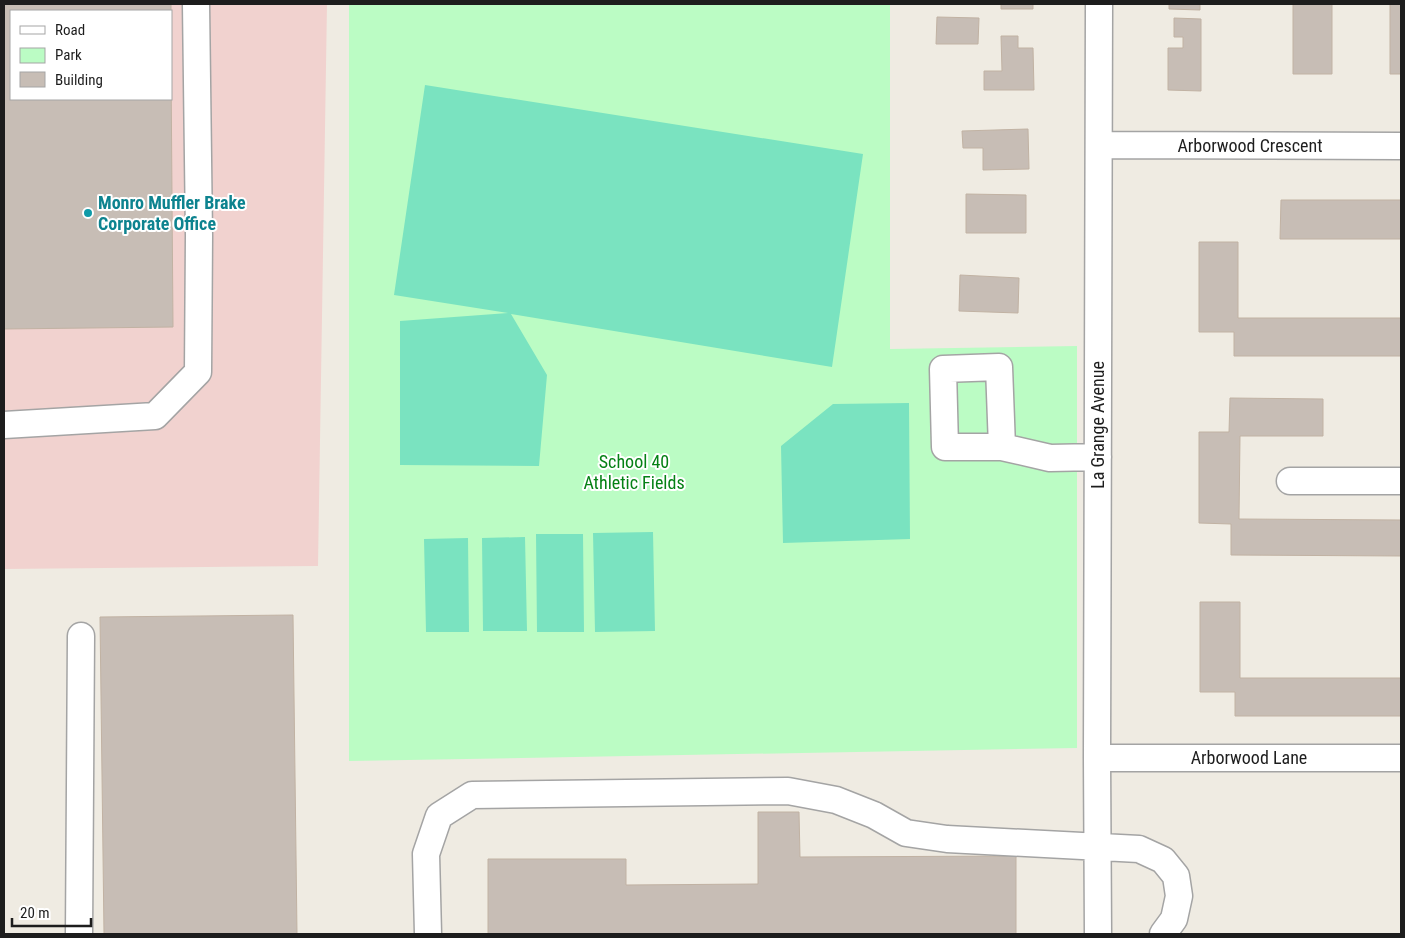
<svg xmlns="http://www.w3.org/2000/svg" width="1405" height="938" font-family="'Roboto Condensed',sans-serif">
	<rect width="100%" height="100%" fill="#efebe2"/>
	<!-- commercial -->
	<path fill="#f1d2cf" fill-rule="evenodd" d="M4,4h323l-9,562 -314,3zM11,11h160v88h-160z"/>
	<!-- park -->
	<path fill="#bbfcc4" d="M349,4h541v345l187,-3v402l-728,13z"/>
	<!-- pitch -->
	<path fill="#7ae3c0" d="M425,85l438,69 -31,213 -321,-53 36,61 -8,91 -139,-1v-144l108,-8 -114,-18z
		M909,403l1,136 -127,4 -2,-97 52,-42z
		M653,532l2,99 -60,1 -2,-99z
		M536,534h47l1,98h-47z
		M525,537l2,94h-44l-1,-93z
		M468,538l1,94h-43l-2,-93z"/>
	<!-- building -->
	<path fill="#c7bdb5" stroke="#c1b2a3" d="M4,4h167v7h-160v88h160v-34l2,262 -169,2z
		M1001,4h32v5h-32z
		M1169,4h31v6l-31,-1z
		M1293,4h39v70h-39z
		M1390,4h11v70h-11z
		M937,17l42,1 -1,26h-42z
		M1174,18l27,1v72l-33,-1v-42h15v-11h-9z
		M1001,36h17v12h15l1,42h-50v-19h18z
		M1028,129l1,40 -46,1v-22h-20l-1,-17z
		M966,194l60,1v38h-60z
		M1281,200h120v39h-121z
		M1199,242h39v76h163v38h-167v-24h-35z
		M960,275l59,3 -1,35 -59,-2z
		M1230,398l93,1v37h-83l-1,83 162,1v36l-170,-1v-31l-32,-1v-91h30z
		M1200,602h40v76h161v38h-166v-24h-35z
		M293,615l4,319h-193l-4,-317z
		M758,812h41l1,45 216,-1v78h-528v-75h138v26l132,-1z"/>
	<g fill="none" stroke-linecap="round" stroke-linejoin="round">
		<!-- minor casing -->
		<g stroke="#a4a4a4" stroke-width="29">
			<path id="minor" d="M1099,145l302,1
				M4,425l151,-9 43,-44 1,-136 -3,-232
				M1002,447l-3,-80 -56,2 2,78h57l48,11 48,-1
				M1290,481h111
				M1097,758h304
				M79,934l2,-298
				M428,934l-2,-80 13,-38 33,-21 316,-4 48,9 38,15 32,18 41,6 192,10 24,11 13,16 3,20 -5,23 -11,15
				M1098,934l-1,-176 2,-754"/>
		</g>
		<!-- minor -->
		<use href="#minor" stroke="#fff" stroke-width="26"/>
	</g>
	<!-- markers -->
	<circle fill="#0f9aa8" stroke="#fff" stroke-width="2" cx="88" cy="213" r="5"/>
	<g text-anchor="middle" stroke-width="4" stroke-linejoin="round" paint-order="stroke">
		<!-- street labels -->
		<g font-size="18" fill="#1d1d1d" stroke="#fff">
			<text x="1250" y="152">Arborwood Crescent</text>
			<text transform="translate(1098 425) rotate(-90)" y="6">La Grange Avenue</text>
			<text x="1249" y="764">Arborwood Lane</text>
		</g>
		<!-- culture labels -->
		<g font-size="18" font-weight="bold" fill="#0d838f" stroke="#fff" text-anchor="start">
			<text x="98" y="209">Monro Muffler Brake<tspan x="98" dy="21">Corporate Office</tspan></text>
		</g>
		<!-- park labels -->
		<g font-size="18" fill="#058115" stroke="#fff">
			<text x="634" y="468">School 40<tspan x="634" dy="21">Athletic Fields</tspan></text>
		</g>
	</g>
	<!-- border -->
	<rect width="1405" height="938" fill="none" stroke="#1d1d1d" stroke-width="10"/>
	<!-- legend -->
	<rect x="10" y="10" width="162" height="90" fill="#ffffff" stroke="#a5a5a5"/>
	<rect x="20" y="26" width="25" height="8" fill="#ffffff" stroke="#a5a5a5"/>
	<text x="55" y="35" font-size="15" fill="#1d1d1d">Road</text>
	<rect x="20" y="48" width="25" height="15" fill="#bbfcc4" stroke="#a5a5a5"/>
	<text x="55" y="60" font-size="15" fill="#1d1d1d">Park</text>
	<rect x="20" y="72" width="25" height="15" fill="#c7bdb5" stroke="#a5a5a5"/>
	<text x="55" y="85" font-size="15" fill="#1d1d1d">Building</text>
	<!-- scale -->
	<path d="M12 918v8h79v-8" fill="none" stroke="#1d1d1d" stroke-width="2.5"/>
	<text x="20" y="918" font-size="15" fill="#1d1d1d" stroke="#ffffff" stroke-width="4" paint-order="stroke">20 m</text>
</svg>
